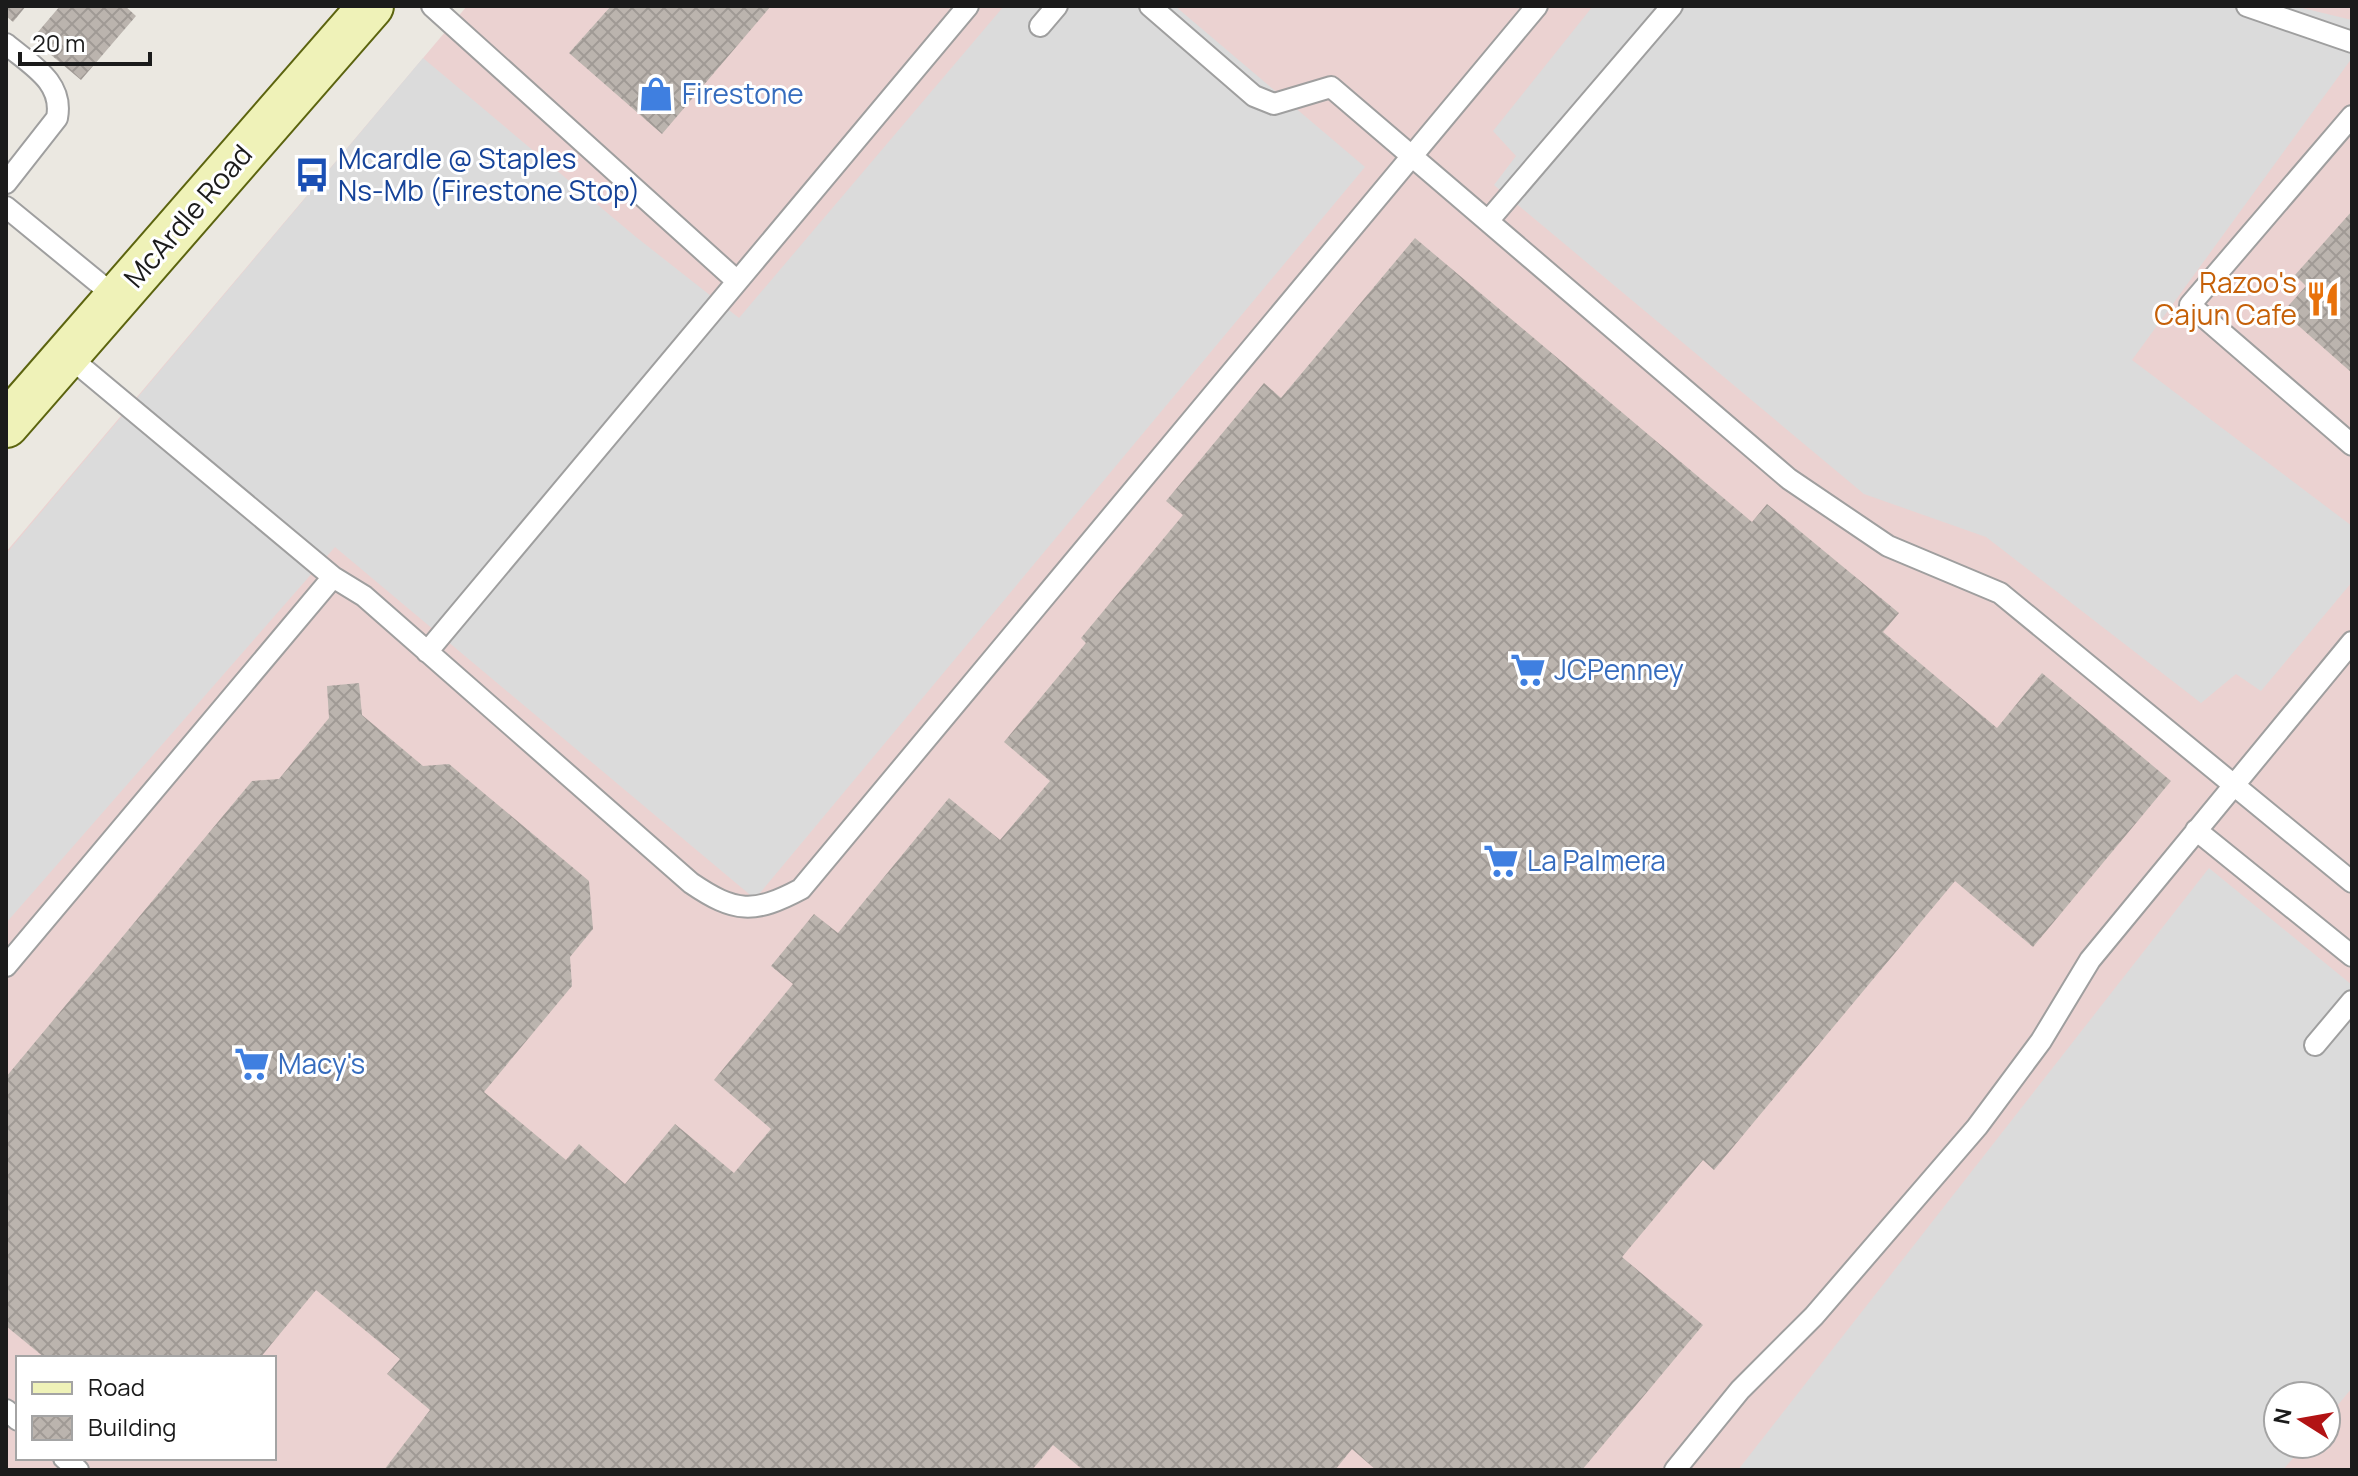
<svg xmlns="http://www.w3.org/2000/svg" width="2358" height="1476" font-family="Manrope,sans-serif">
	<defs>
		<pattern id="building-cross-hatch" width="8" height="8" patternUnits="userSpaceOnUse" patternTransform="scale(2)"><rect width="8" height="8" fill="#bbb4ae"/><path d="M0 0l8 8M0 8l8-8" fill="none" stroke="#a09a95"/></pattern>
	</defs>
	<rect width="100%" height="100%" fill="#ebe8e1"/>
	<!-- commercial -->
	<path fill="#ebd2d1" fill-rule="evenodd" d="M467,6h1885v1459l-4,5h-2342v-918zM18,1358h256v100h-256zM2278,1396h48v48h-48z"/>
	<!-- parking -->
	<path fill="#dbdbdb" d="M1004,6h171l190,161 -610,732 -420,-352 -329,376v-369l417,-496 213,179 103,81z
		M1593,6h701l58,14v38l-220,302 220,166v56l-91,109 -25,-17 -35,29 -215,-166 -122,-43 -370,-309 22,-29 -23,-25z
		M2209,868l143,117v403l-26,31v-23h-48v48h27l-22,26h-545z"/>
	<!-- building -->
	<path fill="url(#building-cross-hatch)" d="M6,6h20l-13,16 -7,-6z
		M60,6h65l11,10 -55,64 -49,-41z
		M611,6h160l-109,128 -93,-81z
		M2352,211v162l-69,-61 23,-26 -11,-11z
		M1415,238l337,284 15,-18 132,109 -16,19 114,96 45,-55 129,108 -138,166 -78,-66 -241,289 -11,-10 -81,97 81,68 -121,145h-206l-24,-21 -17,21h-252l-30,-25 -21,25h-648l46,-60 -43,-36 13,-15 -84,-69 -56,68h-215l-39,-32v-249l246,-296 27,-2 50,-61 -2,-32 32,-3 3,32 61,51 26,-2 140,117 4,48 -23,28 2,29 -88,106 82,68 13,-16 46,40 50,-60 59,49 37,-44 -57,-49 79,-96 -22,-18 43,-52 24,19 111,-135 51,42 50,-59 -46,-39 82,-99 -5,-5 102,-123 -17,-14 98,-118 17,15z"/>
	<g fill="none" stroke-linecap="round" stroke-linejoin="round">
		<!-- lane casing -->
		<g stroke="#9f9f9f" stroke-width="24">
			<path id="lane" d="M432,6l305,275
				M1150,6l104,90 20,8 57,-17 458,392 99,67 112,47 352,289
				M2247,6l105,36
				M1040,26l17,-20
				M6,44c25,21 58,38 51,74l-51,65
				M2352,116l-162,189 162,140
				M6,207l111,91
				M1488,221l184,-215
				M67,355l266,222 31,19 327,287c44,30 63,31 110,6l736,-883
				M427,652l541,-646
				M2196,830l156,126
				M6,966l327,-389
				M2315,1045l37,-44
				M6,1410l12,10
				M64,1458l14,12
				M1675,1470l65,-80 74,-74 163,-189 64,-86 49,-81 262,-318"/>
		</g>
		<!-- secondary casing -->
		<g stroke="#5c640f" stroke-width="48">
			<path id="secondary" d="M6,425l365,-419"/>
		</g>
		<!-- lane -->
		<use href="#lane" stroke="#fff" stroke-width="20"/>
		<!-- secondary -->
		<use href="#secondary" stroke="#eff2b8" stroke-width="44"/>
	</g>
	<!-- icons -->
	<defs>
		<g id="shop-bare" transform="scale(2.76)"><path d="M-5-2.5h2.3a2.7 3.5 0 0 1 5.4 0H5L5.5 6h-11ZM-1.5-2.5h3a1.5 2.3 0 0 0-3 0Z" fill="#3f7fe0" stroke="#fff" stroke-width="2.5" paint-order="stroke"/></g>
		<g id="bus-bare" transform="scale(2.76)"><path d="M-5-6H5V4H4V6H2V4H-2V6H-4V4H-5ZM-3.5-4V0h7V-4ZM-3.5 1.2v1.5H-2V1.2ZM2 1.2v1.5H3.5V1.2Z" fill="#1a4fb4" stroke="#fff" stroke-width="2.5" paint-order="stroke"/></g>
		<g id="restaurant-bare" transform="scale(2.76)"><path d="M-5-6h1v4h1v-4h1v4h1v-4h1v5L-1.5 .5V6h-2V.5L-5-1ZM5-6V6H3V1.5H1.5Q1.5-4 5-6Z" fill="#e8710a" stroke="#fff" stroke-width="2.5" paint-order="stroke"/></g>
		<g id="supermarket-bare" transform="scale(2.76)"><path d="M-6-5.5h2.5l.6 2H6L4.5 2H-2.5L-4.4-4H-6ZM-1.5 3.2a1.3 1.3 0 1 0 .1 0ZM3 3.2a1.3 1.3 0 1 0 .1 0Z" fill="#3f7fe0" stroke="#fff" stroke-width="2.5" paint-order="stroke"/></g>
	</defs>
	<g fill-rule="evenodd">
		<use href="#shop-bare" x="656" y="94"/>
		<use href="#bus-bare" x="312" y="175"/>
		<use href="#restaurant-bare" x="2323" y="299"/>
		<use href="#supermarket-bare" x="1528" y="670"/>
		<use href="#supermarket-bare" x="1501" y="861"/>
		<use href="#supermarket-bare" x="252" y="1064"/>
	</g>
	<g text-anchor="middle" stroke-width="6" stroke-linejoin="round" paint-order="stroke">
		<!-- shop labels -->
		<g font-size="28" fill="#366cbe" stroke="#fff" text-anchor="start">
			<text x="682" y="104">Firestone</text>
			<text x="1554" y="680">JCPenney</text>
			<text x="1527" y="871">La Palmera</text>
			<text x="278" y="1074">Macy's</text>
		</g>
		<!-- transit labels -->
		<g font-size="28" fill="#164399" stroke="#fff" text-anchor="start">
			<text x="338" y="169">Mcardle @ Staples<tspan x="338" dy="32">Ns-Mb (Firestone Stop)</tspan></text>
		</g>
		<!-- street labels -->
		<g font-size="28" fill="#1b1b1b" stroke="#fff">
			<text transform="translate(188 216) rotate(-49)" y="10">McArdle Road</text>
		</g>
		<!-- food labels -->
		<g font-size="28" fill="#c56008" stroke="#fff" text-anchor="end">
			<text x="2297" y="293">Razoo's<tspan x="2297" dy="32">Cajun Cafe</tspan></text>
		</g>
	</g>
	<!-- border -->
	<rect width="2358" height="1476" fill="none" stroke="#1b1b1b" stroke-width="16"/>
	<!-- legend -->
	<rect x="16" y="1356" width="260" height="104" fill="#ffffff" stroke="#a4a4a4" stroke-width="2"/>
	<rect x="32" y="1382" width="40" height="12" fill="#eff2b8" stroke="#a4a4a4" stroke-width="2"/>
	<text x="88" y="1396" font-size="24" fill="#1b1b1b">Road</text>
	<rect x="32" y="1416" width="40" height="24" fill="url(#building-cross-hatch)" stroke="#a4a4a4" stroke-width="2"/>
	<text x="88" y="1436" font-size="24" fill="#1b1b1b">Building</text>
	<!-- north arrow -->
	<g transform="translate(2302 1420) rotate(281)"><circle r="38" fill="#ffffff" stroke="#a4a4a4" stroke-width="2"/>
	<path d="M0-6L14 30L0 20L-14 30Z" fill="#b21314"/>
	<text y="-12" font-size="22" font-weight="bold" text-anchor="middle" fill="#1b1b1b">N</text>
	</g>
	<!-- scale -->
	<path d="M20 52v12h130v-12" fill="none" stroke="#1b1b1b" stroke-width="4"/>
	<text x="32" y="52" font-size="24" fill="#1b1b1b" stroke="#ffffff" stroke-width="6" paint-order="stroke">20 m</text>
</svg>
